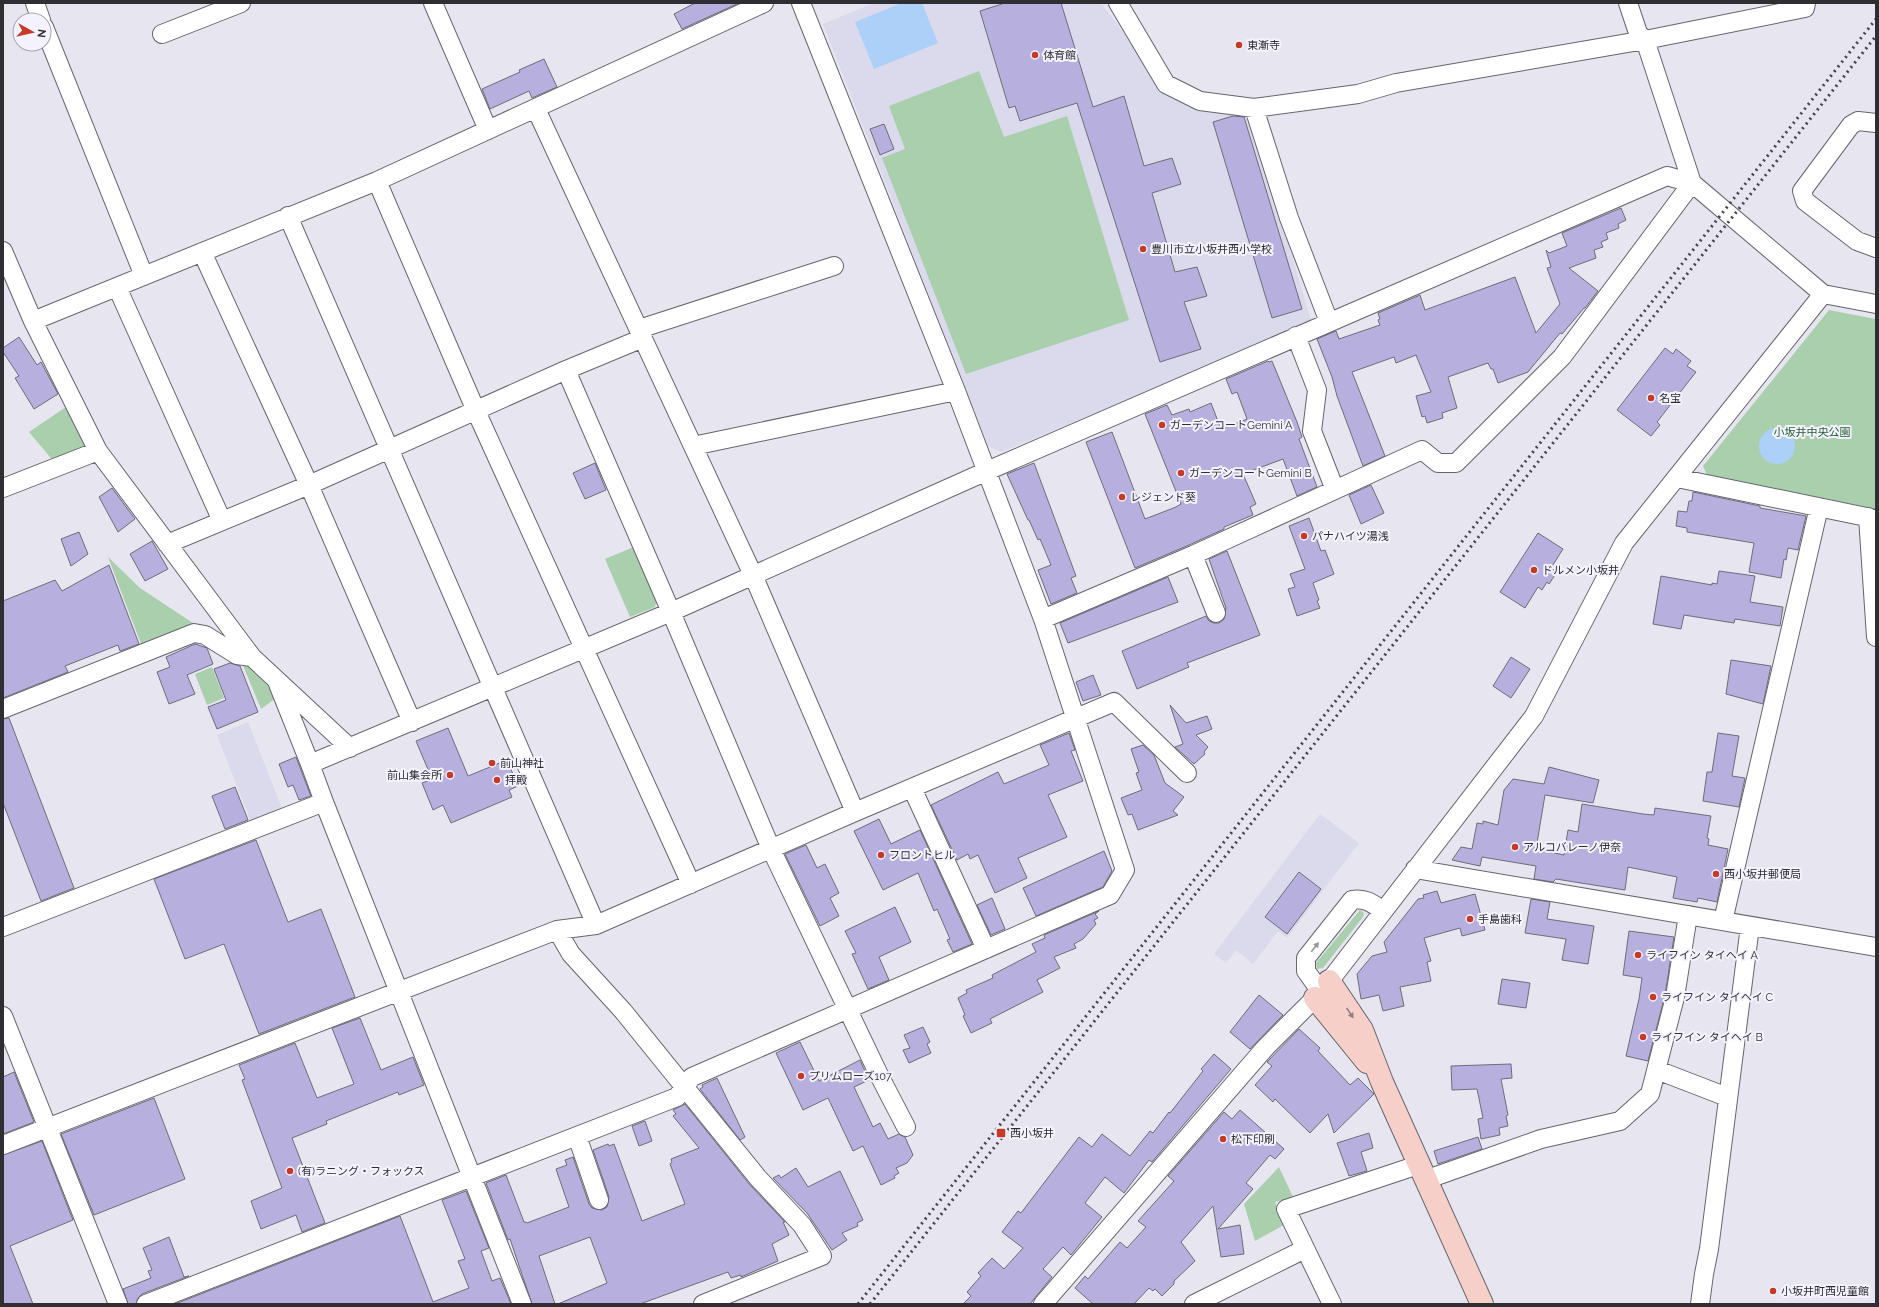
<svg xmlns="http://www.w3.org/2000/svg" width="1879" height="1307" font-family="Raleway,'Noto Sans JP',sans-serif">
	<rect width="100%" height="100%" fill="#e6e5f0"/>
	<!-- built -->
	<path fill="#dbd9ec" d="M874,3h227l64,84 82,18 65,218 -311,129 -13,-6 -165,-422z
		M248,722l35,89 -31,13 -35,-89z
		M1320,814l39,29 -72,95 -9,-7 -25,33 -17,-14 -10,13 -12,-9z"/>
	<!-- green -->
	<path fill="#a9cfad" d="M979,71l25,66 63,-21 62,204 -163,54 -84,-216 23,-9 -16,-43z
		M1829,310l47,9v190l-169,-34 -4,-9z
		M69,405l21,44 -35,14 -26,-31z
		M636,546l22,51 -3,10 -25,10 -25,-58z
		M108,557l32,31 62,41 -59,20z
		M252,662l15,13 9,23 -15,11 -19,-46z
		M212,667l12,31 -17,7 -12,-31z
		M1360,910l4,3 -1,4 -40,51 -6,1 -1,-6z
		M1279,1167l14,30 -18,5 9,23 -29,16 -11,-37z"/>
	<!-- water -->
	<path fill="#add0f8" d="M902,3h20l16,40 -64,26 -19,-47z
		M1759 446a18 18 0 1 1 36 0a18 18 0 1 1-36 0Z"/>
	<!-- building -->
	<path fill="#b7afde" stroke="#6e6d77" d="M695,3h44l-57,26 -8,-15z
		M1005,3h56l32,104 31,-11 20,70 28,-8 9,26 -29,9 23,79 22,-5 10,29 -23,6 17,47 -41,13 -83,-259 -57,18 -5,-15 -6,2 -29,-97z
		M544,59l13,28 -25,11 -3,-7 -39,18 -8,-20 38,-17 -1,-2z
		M1233,116l11,1 58,192 -30,9 -59,-196z
		M884,124l10,25 -14,6 -10,-26z
		M1621,208l5,12 -8,4 1,4 -13,5 2,6 -7,3 2,5 -9,3 2,8 -27,10 29,23 -13,17h-1l-22,26 -2,-1 -32,39 -30,11 -5,-14h-2l-3,-6 -40,14 9,31 -15,5 1,5 -16,5 -2,-7 -3,1 -6,-21 15,-4 -15,-37 -20,8 -2,-6 -42,15 33,84 -22,10 -26,-70 -5,-19 -15,-38 19,-8 3,8 41,-14 -2,-5 2,-1 -2,-6 42,-18 5,15 90,-33 21,56 24,-29 -13,-36 4,-1 -5,-17 3,3 18,-7 -5,-13z
		M19,337l18,28 4,-3 17,32 -24,15 -19,-31 4,-2 -16,-24v-4z
		M1665,348l8,6 3,-5 15,12 -4,5 9,6 -39,50 3,3 -9,11 -34,-26z
		M1268,361l1,1 3,-1 25,61 5,15 -3,2 18,48 -20,9 -14,-37 -40,15 13,30 -6,3 3,8 -29,12v2l-35,16 -54,23 -49,-126 26,-10 33,87 31,-12 5,-3 -36,-90 22,-9 5,10 17,-6 1,3 21,-9 10,26 26,-10 -10,-27 -5,2 -6,-15z
		M595,463l11,27 -21,9 -12,-26z
		M1034,463l42,113 -5,2 6,15 -26,11 -13,-34 13,-5 -11,-26 -2,1 -9,-20h-1l-21,-46z
		M1371,485l13,28 -23,11 -12,-29z
		M112,488l23,31 -17,13 -19,-35z
		M1693,492l67,14v2l46,8 -8,34 -10,-2 -2,12 -2,-1 -3,19 -32,-6 5,-29 -67,-11v-4l-11,-2 2,-15 9,1 2,-11h3z
		M1309,518l12,33 4,-1 9,24 -21,9 6,17 -2,1 3,7 -23,8 -9,-27 7,-2 -5,-13 15,-5 -16,-43z
		M79,532l9,22 -17,12 -10,-27z
		M1538,533l25,16 -12,19 6,4 -8,12 -2,-2 -5,8 -4,-3 -13,21 -25,-16z
		M152,541l16,28 -23,12 -15,-27z
		M1227,551l33,84 -73,28 2,4 -52,22 -15,-38 84,-35 3,5 5,2h5l5,-4 2,-11 -17,-49z
		M109,565l30,79 -19,7 -2,-6 -53,21 3,6 -65,26v-97l52,-21 7,11z
		M1719,571l36,5 -5,26 33,5 -3,19 -45,-7 -1,4 -50,-8 -3,14 -28,-5 8,-48 51,9v-2l5,1z
		M1168,577l10,25 -110,41 -8,-20z
		M195,644l12,4 6,16 -26,11 8,19 -26,10 -12,-32 13,-5 -4,-10z
		M1511,657l19,12 -19,29 -18,-12z
		M1731,660l40,6 -8,38 -37,-10z
		M230,663l10,3 18,46 -41,17 -9,-22 18,-7 -12,-31z
		M1093,675l8,20 -18,6 -7,-19z
		M1170,705l16,18 21,-7 5,13 -16,6 12,12 -4,5 1,2 -11,10 -19,-17 8,-3z
		M9,718l65,170 -33,13 -38,-98v-84z
		M448,728l20,48 39,-16 11,26 -9,4 3,7 -61,26 -8,-18 -10,5 -11,-27 10,-4 -16,-38z
		M1069,733l6,17 -4,1 12,30 -35,14 19,42 -49,21 9,20 -32,15 -17,-38 -8,4 -2,-5 -11,6 -26,-55 67,-33 6,12 45,-19 -9,-20z
		M1718,733l21,3 -7,40 13,2 -6,29 -36,-6 4,-29h5z
		M1143,745l11,10 11,28 19,14 -11,14 5,4 -40,15 -6,-16 -4,1 -7,-17 21,-8 -6,-17 3,-1 -8,-23z
		M296,757l15,39 -12,4 -6,-15 -5,2 -9,-23z
		M1549,767l50,13 -6,23 -48,-8 -9,54 28,6 4,-25 10,2 4,-28 61,10 11,1 1,-7 56,8 -4,22 2,1 -1,6 20,4 -11,53 -19,-4 -1,4 -24,-4 4,-21 -49,-10 -3,23 -69,-11 -3,3 -19,-3 2,-13 -54,-9 -2,9 -28,-6 9,-13 11,2 5,-26 6,1v-3l15,4 6,-35 9,-11 31,5z
		M235,787l13,33 -23,9 -13,-33z
		M879,819l12,25 29,-14 52,114 -19,8 -6,-12 3,-1 -13,-30 -3,2 -16,-38 -35,17 -29,-59z
		M256,840l32,82 33,-13 34,88 -96,37 -35,-90 -39,15 -31,-80z
		M806,845l11,23 8,-4 14,29 -9,5 9,18 -19,10 -35,-72z
		M1104,851l8,20 -9,16 -67,29 -13,-28z
		M1299,872l22,17 -34,45 -22,-17z
		M1437,891l4,12 34,-9 10,36 -23,6 -2,-8 -36,10 7,23 -4,1 4,19 -31,6 4,19 -21,5 -4,-16 -18,4 -4,-25 15,-18 15,-4 -3,-10 34,-43 6,-1 -1,-3z
		M992,898l13,31 -14,6 -14,-30z
		M1531,899l19,3 -3,17 47,7 -6,38 -26,-4 4,-21 -41,-6z
		M895,907l16,35 -32,15 10,23 -21,9 -16,-35 4,-1 -11,-22z
		M1099,911l-4,3 3,4 -4,2 2,4 -13,15 -9,5 2,4 -22,9 6,11 -23,12 6,12 -53,27 2,4 -21,10 -8,-17 2,-1 -7,-17 9,-5 -1,-3 27,-12 -1,-3 44,-23 -4,-8 13,-6 -1,-3z
		M1629,931l45,6 -9,58 -17,66 -22,-5 13,-57 3,-21 -19,-3z
		M1502,979l28,4 -4,25 -28,-4z
		M1259,995l24,20 -33,34 -20,-17z
		M360,1018l21,52 32,-13 11,28 -25,10 -1,-3 -72,29 1,3 -35,14 33,85 -23,9 -6,-17 -35,14 -10,-28 31,-13 -40,-108 3,-1 -6,-14 56,-22 22,55 37,-14 -22,-56z
		M923,1027l7,15 -3,2 4,9 -22,10 -6,-13 7,-2 -6,-13z
		M1299,1029l21,19 -2,3 32,34 8,-7 16,16 -40,39 -6,-19 -18,19 -35,-34 -2,3 -18,-17 17,-19 -5,-4z
		M800,1042l19,39 41,-21 9,20 -15,7 19,40 7,-4 8,16 11,-5 6,3 8,18 -6,8 -11,5 3,5 -5,3 1,2 -14,7 -18,-39 -10,5 -25,-53 -25,12 -27,-57z
		M1214,1054l17,15 -79,93 -3,-2 -25,33 -19,-16 -20,26 17,14 -31,38 -8,-8 -20,22 9,8 -22,27h-67l8,-8 -4,-4 14,-16 -3,-3 14,-15 12,11 19,-21 -21,-16 16,-21 3,2 58,-76 13,10 10,-13 28,22 20,-25 3,2 16,-21 1,1 33,-42 -2,-2z
		M1511,1064l1,14 -11,1 7,36 -2,1 2,10 -9,2 1,7 -19,4 -3,-20 5,-1 -6,-29 -25,1 -1,-24z
		M14,1072l20,50 -31,12v-57z
		M717,1078l28,59 -5,3 -40,-51 3,-2 -1,-2z
		M154,1098l31,81 -91,36 -33,-81z
		M685,1104l65,81 35,37h-2l6,13 -17,9 6,17 -37,16v-2l-10,3 -3,-6 -88,32h-82l49,-21 -17,-46 -51,19 16,48h-23l-22,-65 -2,1 -22,-57 20,-8 18,47h2l1,1 42,-16 -13,-38 11,-4 -2,-5 8,-3 16,47 3,4 10,2 5,-3 2,-10 -16,-47 15,-6 1,2 5,-2 28,77 43,-17 -15,-40 2,-2 -1,-3 28,-11 -26,-32 3,-2 -3,-4z
		M1240,1110l44,39 -9,10 -5,-4 -24,28 7,6 -35,40 22,-4 4,29 -23,3 -8,-51 -32,36 14,19 -21,20v3l-12,12 -7,-7 -2,2 -4,-3 -15,16h-41l-18,-16 10,-12 3,3 32,-37 7,6 19,-21 -8,-6 36,-40 -6,-5 56,-64 8,7z
		M645,1121l7,20 -13,5 -7,-20z
		M1369,1133l4,15 -12,4 6,19 -18,5 -12,-33z
		M1478,1137l4,12 -44,15 -4,-13z
		M42,1141l31,79 -63,26 23,58h-30v-149z
		M796,1168l12,19 32,-16 23,49 -6,3 1,3 -16,7 5,7 -15,10 -25,-37 -34,-35 6,-3 2,3z
		M466,1191l23,57 -8,3 11,30 8,-3 11,26h-336l225,-88 33,86 36,-14 -11,-27 7,-2 -23,-59z
		M169,1237l15,40 5,-1 -47,18 -4,4 -2,6h-8l-5,-15 28,-11 -3,-7 4,-1 -9,-22z"/>
	<g fill="none" stroke-linecap="round" stroke-linejoin="round">
		<!-- street casing -->
		<g stroke="#66656e" stroke-width="20">
			<path id="street" d="M35,3l6,17
				M433,3l55,127
				M1118,3l48,81 34,17 54,7 104,-14 38,-11 249,-43 160,-32 1,-5
				M44,27l100,249
				M162,34l79,-31
				M1254,108l35,110 40,104
				M536,109l217,466 102,237
				M1876,123l-18,-2 -7,4 -49,66 3,10 52,40 19,7
				M377,181l99,230 215,473
				M288,216l308,709
				M3,251l30,70 65,130 154,206 98,91
				M202,252l107,233 103,237
				M117,287l105,234
				M33,321l344,-140 387,-178
				M639,329l195,-63
				M1296,336l21,54 -5,41 23,59
				M566,370l105,242 100,237 109,228 26,50
				M693,446l263,-55
				M1677,478l199,41
				M3,488l95,-37
				M1868,517l8,120
				M167,544l142,-59 257,-115 77,-32
				M1193,555l23,58
				M1043,619l150,-64 229,-105 16,13h18l106,-106 130,-174 -47,-143 -7,-7 -10,-30
				M278,684l32,80
				M3,709l191,-76 11,2 32,20 15,2
				M912,788l74,161
				M324,802l198,502
				M1415,869l461,78
				M1723,921l96,-414
				M3,927l321,-125 -14,-38 361,-152 316,-141 680,-295 25,7 131,111 53,10
				M557,930l14,24 52,57 135,167 44,47 20,31 -119,48
				M1321,992l-15,-21v-13l46,-58c14,-2 20,3 31,11
				M3,1016l115,288
				M1657,1070l70,27
				M577,1136l22,64
				M3,1145l554,-215 39,-5 259,-113 259,-110 73,71
				M1425,1180l116,-41 79,-18 30,-27 25,-97 13,-82
				M146,1304l531,-207 15,-20 418,-182 15,-25 -82,-251 -87,-228 -155,-388
				M1043,1304l223,-257 55,-55 213,-276 90,-173 199,-249
				M1194,1304l111,-55
				M1332,1304l-46,-95 132,-44
				M1700,1304l4,-30 5,-25 41,-323"/>
		</g>
		<!-- secondary casing -->
		<g stroke="#66656e" stroke-width="24">
			<path id="secondary" d="M1329,981l33,49 20,52 100,222
				M1315,998l52,64"/>
		</g>
		<!-- street -->
		<use href="#street" stroke="#fff" stroke-width="18"/>
		<!-- secondary -->
		<use href="#secondary" stroke="#f6cfc8" stroke-width="22"/>
		<!-- rail -->
		<path stroke="#45444a" stroke-width="3" stroke-dasharray="2 4" stroke-linecap="butt" d="M858,1304l1018,-1285
			M870,1304l1006,-1268"/>
	</g>
	<!-- one-way arrows -->
	<defs><path id="oneway-solid" d="M-6-.8H1V-3.2L6.5 0L1 3.2V.8H-6Z"/></defs>
	<use fill="#979699" href="#oneway-solid" transform="translate(1315 947) rotate(-52)"/>
	<use fill="#927e7e" href="#oneway-solid" transform="translate(1350 1013) rotate(56)"/>
	<!-- markers -->
	<g fill="#c63a25" stroke="#f4f2fe" stroke-width="1.5">
		<circle cx="1239" cy="45" r="4"/>
		<circle cx="1035" cy="55" r="4"/>
		<circle cx="1143" cy="249" r="4"/>
		<circle cx="1651" cy="398" r="4"/>
		<circle cx="1162" cy="425" r="4"/>
		<circle cx="1181" cy="473" r="4"/>
		<circle cx="1122" cy="497" r="4"/>
		<circle cx="1304" cy="536" r="4"/>
		<circle cx="1534" cy="570" r="4"/>
		<circle cx="492" cy="763" r="4"/>
		<circle cx="450" cy="775" r="4"/>
		<circle cx="497" cy="780" r="4"/>
		<circle cx="1515" cy="847" r="4"/>
		<circle cx="881" cy="855" r="4"/>
		<circle cx="1716" cy="874" r="4"/>
		<circle cx="1470" cy="919" r="4"/>
		<circle cx="1638" cy="955" r="4"/>
		<circle cx="1653" cy="997" r="4"/>
		<circle cx="1643" cy="1037" r="4"/>
		<circle cx="801" cy="1076" r="4"/>
		<rect x="996" y="1128" width="10" height="10" rx="2"/>
		<circle cx="1223" cy="1139" r="4"/>
		<circle cx="290" cy="1171" r="4"/>
		<circle cx="1773" cy="1291" r="4"/>
	</g>
	<g text-anchor="middle" stroke-width="4" stroke-linejoin="round" paint-order="stroke">
		<!-- poi labels -->
		<g font-size="11" fill="#2f2e33" stroke="#f4f2fe" text-anchor="start">
			<text x="1247" y="49">東漸寺</text>
			<text x="1043" y="59">体育館</text>
			<text x="1151" y="253">豊川市立小坂井西小学校</text>
			<text x="1659" y="402">名宝</text>
			<text x="1170" y="429">ガーデンコートGemini A</text>
			<text x="1189" y="477">ガーデンコートGemini B</text>
			<text x="1130" y="501">レジェンド葵</text>
			<text x="1312" y="540">パナハイツ湯浅</text>
			<text x="1542" y="574">ドルメン小坂井</text>
			<text x="500" y="767">前山神社</text>
			<text x="442" y="779" text-anchor="end">前山集会所</text>
			<text x="505" y="784">拝殿</text>
			<text x="1523" y="851">アルコバレーノ伊奈</text>
			<text x="889" y="859">フロントヒル</text>
			<text x="1724" y="878">西小坂井郵便局</text>
			<text x="1478" y="923">手島歯科</text>
			<text x="1646" y="959">ライフイン タイヘイ A</text>
			<text x="1661" y="1001">ライフイン タイヘイ C</text>
			<text x="1651" y="1041">ライフイン タイヘイ B</text>
			<text x="809" y="1080">プリムローズ107</text>
			<text x="1010" y="1137">西小坂井</text>
			<text x="1231" y="1143">松下印刷</text>
			<text x="298" y="1175">(有)ラニング・フォックス</text>
			<text x="1781" y="1295">小坂井町西児童館</text>
		</g>
		<!-- park labels -->
		<g font-size="11" fill="#266031" stroke="#f4f2fe">
			<text x="1812" y="436">小坂井中央公園</text>
		</g>
	</g>
	<!-- border -->
	<rect width="1879" height="1307" fill="none" stroke="#2f2e33" stroke-width="8"/>
	<!-- north arrow -->
	<g transform="translate(32 32) rotate(98)"><circle r="19" fill="#f4f2fe" stroke="#a5a4ad"/>
	<path d="M0-3L7 15L0 10L-7 15Z" fill="#c63a25"/>
	<text y="-6" font-size="11" font-weight="bold" text-anchor="middle" fill="#2f2e33">N</text>
	</g>
</svg>
